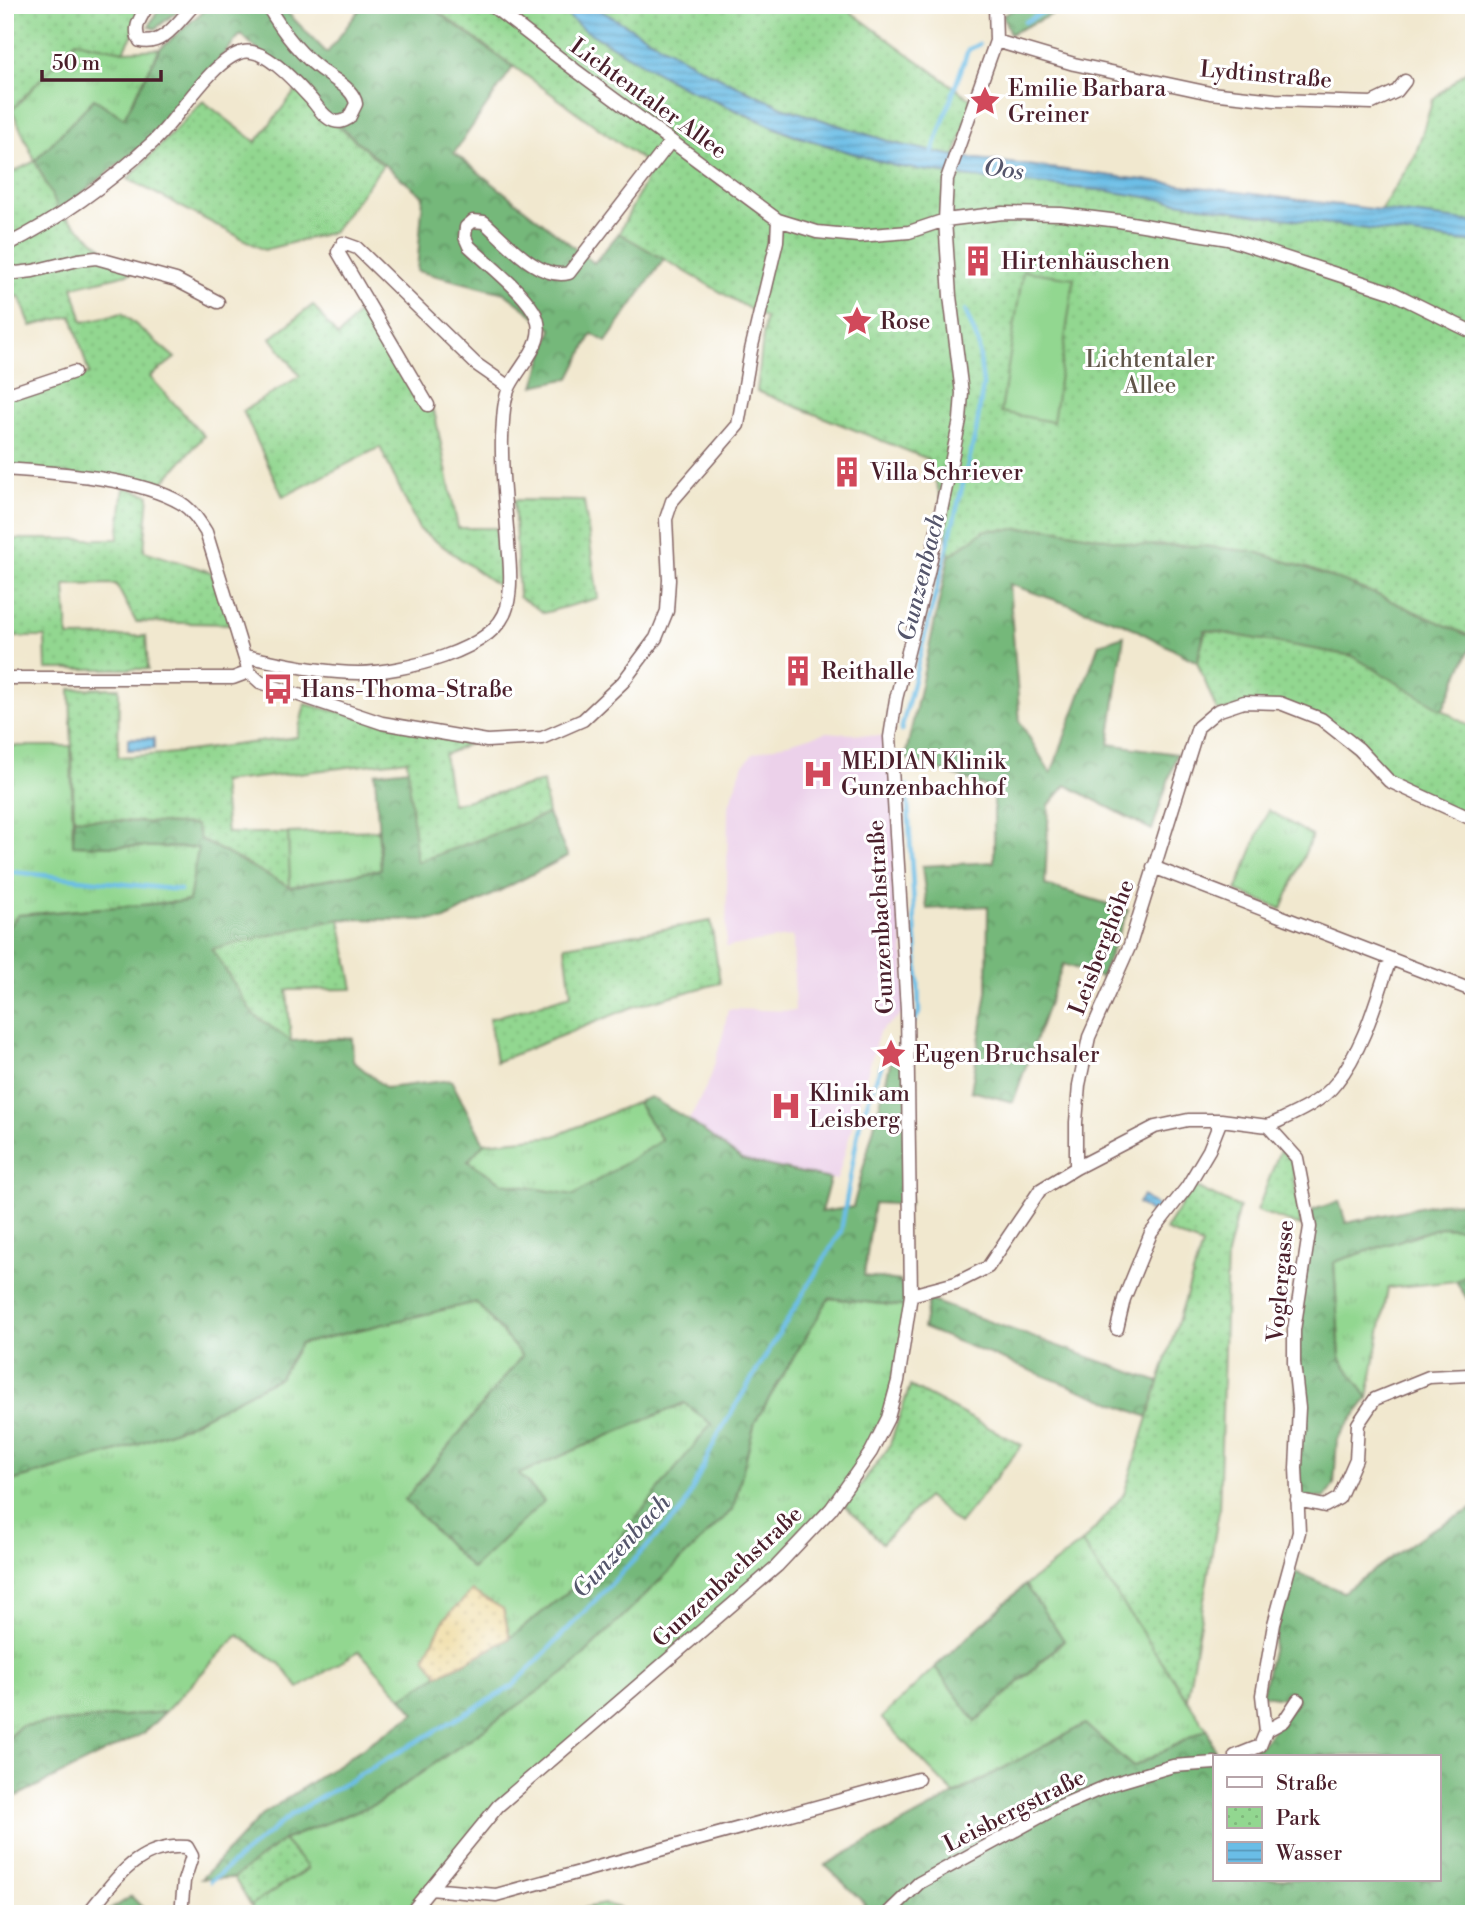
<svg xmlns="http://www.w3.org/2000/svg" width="1479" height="1919" font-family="'Libre Bodoni',serif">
	<defs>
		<pattern id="grass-tufts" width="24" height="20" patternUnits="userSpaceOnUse" patternTransform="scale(1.75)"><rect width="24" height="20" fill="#92d790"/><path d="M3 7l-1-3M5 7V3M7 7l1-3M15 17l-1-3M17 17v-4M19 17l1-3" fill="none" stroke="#7fb87c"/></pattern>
		<pattern id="forest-crowns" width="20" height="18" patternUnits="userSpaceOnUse" patternTransform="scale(1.75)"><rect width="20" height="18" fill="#75b87a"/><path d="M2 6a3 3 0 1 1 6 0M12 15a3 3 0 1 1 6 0" fill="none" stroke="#629564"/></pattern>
		<pattern id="sand-dots" width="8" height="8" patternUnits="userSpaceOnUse" patternTransform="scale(1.75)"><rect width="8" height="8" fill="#eeda9e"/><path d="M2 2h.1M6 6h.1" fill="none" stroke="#cebb88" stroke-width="1.8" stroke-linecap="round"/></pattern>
		<pattern id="park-dots" width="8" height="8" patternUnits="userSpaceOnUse" patternTransform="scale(1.75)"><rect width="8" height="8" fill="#92d790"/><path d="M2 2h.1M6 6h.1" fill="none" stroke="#7fb87c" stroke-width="1.8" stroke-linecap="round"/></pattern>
		<pattern id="water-rules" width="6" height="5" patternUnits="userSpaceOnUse" patternTransform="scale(1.75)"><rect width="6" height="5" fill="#6abde6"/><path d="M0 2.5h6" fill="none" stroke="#5999bb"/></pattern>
	</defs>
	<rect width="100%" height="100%" fill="#fff"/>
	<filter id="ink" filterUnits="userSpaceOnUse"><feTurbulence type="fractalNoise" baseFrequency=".0143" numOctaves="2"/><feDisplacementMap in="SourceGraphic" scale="14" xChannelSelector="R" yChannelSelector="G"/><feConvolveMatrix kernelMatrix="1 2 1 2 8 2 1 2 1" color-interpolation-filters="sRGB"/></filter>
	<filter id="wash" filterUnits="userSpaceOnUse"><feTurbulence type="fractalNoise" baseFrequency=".00686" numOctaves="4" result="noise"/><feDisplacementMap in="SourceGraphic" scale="28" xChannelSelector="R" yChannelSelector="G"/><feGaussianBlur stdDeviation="1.57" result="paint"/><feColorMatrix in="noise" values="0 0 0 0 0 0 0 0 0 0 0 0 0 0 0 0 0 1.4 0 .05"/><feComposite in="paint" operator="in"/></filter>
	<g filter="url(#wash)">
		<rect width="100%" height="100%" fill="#f1e8cf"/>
		<!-- built -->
		<path fill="#ecd1ea" d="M827,732l63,5 17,273 -28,22 -42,148 -95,-19 -53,-41 21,-41 14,-48 4,-22 67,2 -2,-75 -67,11 2,-139 14,-41 11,-14z"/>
		<!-- grass -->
		<path fill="url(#grass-tufts)" stroke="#6e7b5e" stroke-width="2" d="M76,41l48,10 36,-2 -36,69 -30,-19 -59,62 -23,-51z
			M5,746h66l2,99 126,3 -10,53 -170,14 -14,16z
			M1268,810l44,26 -30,73 -46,-18z
			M378,830l3,39 -91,18 -2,-54z
			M637,1102l25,38 -88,56 -71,-13 -35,-22 16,-18 71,-7z
			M1441,1227l33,2v41l-18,11 -68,7 -20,110 -28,-40 -6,-96z
			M829,1298l81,9 -22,111 -57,91 -77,77 -256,220 -87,107 -155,1 -5,-9 57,-36 -25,-29 95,-37 188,-131 167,-163 22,-87z
			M476,1302l46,54 -117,144 114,-26 166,-71 27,21 -118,147 -84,67 -7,-29 -78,48 13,18 -36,23 -43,-47 -60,37 -19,-24 -42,-29 -73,77 -145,14 -15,16v-257l10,-5 103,-29 68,-25 94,-49 20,-33z
			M1082,1543l125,186 -74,38 -48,-42 -131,69 -73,-76 54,-51 41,55 88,-81 -39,-56z"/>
		<!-- forest -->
		<path fill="url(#forest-crowns)" stroke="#606c52" stroke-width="2" d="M161,5h24l-30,24 -6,-3z
			M210,5h70l47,48 36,-48h65l85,62 -59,86 140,110 25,-30 45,26 -58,83 -14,-8 -22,44 -36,8 18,-57 -48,-36 -87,-22 6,-75c-64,-50 -124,-105 -182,-162l-88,103 -94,74 -24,-50 59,-62 30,19 36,-69z
			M1022,5h50l-62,29 -7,-19z
			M1048,528l91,17 65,1 52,6 54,17 68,26 96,43v2l-32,71 -90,-55 -147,-26 -8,32 -72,-38 -116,-40 11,138 31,52 48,-130 25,-8 -15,108 68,10 -25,76 -86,-45 -17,20 -4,80 83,25 -27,67 -38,-13 -50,138 -42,-11 16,-99 1,-86 -61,3 -5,-43 72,-4v-73l-89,-31 44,-202 36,-26z
			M409,769l8,93 131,-48 20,42 -125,64 -103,-1 -128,30 79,92 61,-3 1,23 33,27 65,-8 33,63 -16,18 35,22 71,12 88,-55 -25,-38 13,-5 39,23 53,40 88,19 -9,33 32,-5 38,-146 17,-1 2,145 -36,-2 -10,73 36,5 10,26 -81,-9 -74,124 -22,87 -167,163 -188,131 -95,37 -49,38 -33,1 61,-64 153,-102 -13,-15 36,-23 28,-13 44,-24 84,-67 117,-147 -27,-21 -165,71 25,27 -72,68 -67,-69 117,-144 -46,-54 -176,42 -20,33 -94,49 -68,25 -103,29 -10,5v-554l13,-16 171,-14 9,-53 -125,-3 1,-27 122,7 4,14 91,48 90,-18 -6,-96z
			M1339,1201l7,22 92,-20 36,-1v27l-33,-2 -107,35 6,96 28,40 -31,41 -3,46 -10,13 -24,-1 -6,-167 19,-120z
			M1474,1270v40l-18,-29z
			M929,1300l230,82 -11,35 -225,-89z
			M1474,1508v406h-619l10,-10 -40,-39 260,-141 48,43 74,-38 10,27h-2v123h224v-123h-204l25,-10 38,-46 -36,-5 28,-125 53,22 86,-61z
			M1025,1585l39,55 -88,82 -41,-55z
			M165,1712l-21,21 -139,69v-60l15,-16z
			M131,1896l18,18h-46z"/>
		<!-- sand -->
		<path fill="url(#sand-dots)" stroke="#9c7c64" stroke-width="2" d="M472,1591l31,18 7,29 -44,24 -28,13 -13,-18 20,-39z"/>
		<!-- park -->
		<path fill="url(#park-dots)" stroke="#6e7b5e" stroke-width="2" d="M5,5h143l-24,46 -48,-10 -64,69 -7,-10z
			M429,5h126l28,24 98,57 108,48 106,32 90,13 123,12 152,24 114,13 5,-16 36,-56 18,-57 37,-31 4,-10v580l-96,-43 -68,-26 -54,-17 -52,-6 -65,-1 -91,-17 -63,2 -36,26 -7,-55 -14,-42 -171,-68 8,-73 -146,-85 33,-66z
			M591,5h250l132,96 -18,55 -58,-12 -115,-37 -78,-37z
			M297,89l86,76 -50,67 -69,18 -136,-71 75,-78 53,41z
			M35,161l24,50 73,62 -59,14 10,35 39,-9 53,45 -25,19 54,59 -45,51 -153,-22 -1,-68 84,-23 -17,-58 -41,10 -12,-30 -14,4v-124z
			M313,305l25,32 26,-31 71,109 23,113h38l5,60 -82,-59 -39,-82 -97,50 -40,-86 57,-35 -29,-38z
			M124,487l25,8 -5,56 67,21 20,52 -95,-2 -20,-38 -51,1 3,52 78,-1 2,33h-102l-1,-32h-40v-98h113z
			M514,500l70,1 14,97 -54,15 -25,-16z
			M1206,630l146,26 122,73v91l-85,-39 -69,-62 -40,-16 -63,8 -20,-49z
			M119,688l-1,69 47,-3 132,-17 8,-33 166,39 -27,12 8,49 91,-22 5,32 -131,48 -10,-102 -185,22 5,51h61l2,54 -90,-48 -4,-14 -122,-7 -4,-129z
			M340,919l13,70 -66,1 4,51 -38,-27 -41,-65z
			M711,921l9,62 -85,23 -139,56 -7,-43 82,-24 -6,-49z
			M1280,1150l12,11 9,65 -44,-15z
			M1193,1186l46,21 -12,48 -8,256 -32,188 -105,-156 42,-49 78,-249 -37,-15z
			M910,1386l112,59 -63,79 -32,-27 -45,46 -37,-37 44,-59z
			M283,1840l25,28 -57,37 -17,-27z
			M604,1904l16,4 -7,6h-56z"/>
		<!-- pitch -->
		<path fill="#92d790" stroke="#6e7b5e" stroke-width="2" d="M1023,271l51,7 -21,144 -52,-10z"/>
		<!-- water -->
		<path fill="url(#water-rules)" stroke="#5a6e88" stroke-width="2" d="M555,5h36l113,65 78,37 115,37 58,12 519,66v21l-214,-28 -152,-24 -123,-12 -90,-13 -105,-32 -109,-48 -98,-57z
			M128,738h26v11l-26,1z
			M1143,1196l18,13 -5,7 -18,-13z"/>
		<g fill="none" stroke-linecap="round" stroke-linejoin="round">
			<!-- stream -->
			<path stroke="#6abde6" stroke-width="4.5" d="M1025,22l32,-17
				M931,156l37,-106 11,-6
				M901,731l75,-299 7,-47 -5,-43 -13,-32
				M907,786l11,190 1,37 -6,10
				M5,871l175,19
				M211,1881l81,-67 221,-128 170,-177 35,-74 123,-204 19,-110 28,-72
				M167,1914l4,-7"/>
		</g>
	</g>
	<g filter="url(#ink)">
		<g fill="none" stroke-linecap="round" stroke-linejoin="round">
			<!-- minor casing -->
			<g stroke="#846564" stroke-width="15">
				<path id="minor" d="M148,5c-7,12 -16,23 -8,36 23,6 39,-21 54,-36
					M491,5l84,65 203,150 39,12 41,4 51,-4 36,-12 58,-7 58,1 58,7 109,18 163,53 83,41
					M996,41l78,23 136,29 65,7 97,3 25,-12 8,-10
					M5,246c54,-27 104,-63 148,-104 24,-22 59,-83 90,-90 22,-5 54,32 68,47 6,7 13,19 23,22 6,2 10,0 15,-3l7,-14c-2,-13 -15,-20 -26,-28 -28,-18 -46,-42 -63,-71
					M5,268l11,5 17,-2 45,-11 18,-2 80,22 42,22
					M5,395l69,-23
					M428,405l-90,-153 5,-9 14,5 119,116 33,23
					M5,469c51,4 132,8 176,34 11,7 18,18 25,29l43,140 11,10 122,41 105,18 55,-3 41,-18 40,-38 33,-44 11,-27 2,-31 -3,-61 6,-18 66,-76 13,-75 26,-109 1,-21
					M244,656c38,7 76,17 115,17 41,-1 136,-21 148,-66 5,-21 3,-43 1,-64 -2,-35 -7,-70 -6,-105 1,-16 1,-38 8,-52 12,-24 41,-47 23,-76 -15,-23 -44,-45 -64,-64l-4,-9 1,-10 7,-6 11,1c21,18 54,59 85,51l102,-132
					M12,678h221l16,-6
					M1153,867l321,124
					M1268,1126c23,-11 52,-22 68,-43 28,-35 40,-82 54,-124
					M1076,1168v-46l3,-37 10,-48 41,-92 68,-218 19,-16 27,-9 36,1 41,16 38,30 30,32 85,39
					M911,1295l45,-12 32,-16 52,-77 36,-22 79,-41 33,-7h33l47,6 29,32 13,69 -16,103v33l5,45 -3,60 3,64 -25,92 -12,71 4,36
					M1117,1329l7,-30 27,-66 36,-46 22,-37 12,-30
					M1297,1500l28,6 14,-8 17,-39 2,-35 17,-25 54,-22 40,-2
					M1235,1756l25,-10 6,-15 18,-10 14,-21
					M430,1889l66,6 422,-116
					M93,1907c26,-32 48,-64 94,-60l5,9 -8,25 -3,33
					M396,1914l15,-1
					M410,1914l88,-108 279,-240 54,-57 40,-57 17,-34 10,-37 13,-86 -4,-285 -17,-273 6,-38 32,-126 32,-153 2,-27 -12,-97 -5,-76 2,-41 49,-138 -1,-36
					M887,1914l32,-31 139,-76 54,-23 61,-18 42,-3"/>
			</g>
			<!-- minor -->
			<use href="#minor" stroke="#fff" stroke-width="12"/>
		</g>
	</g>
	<!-- icons -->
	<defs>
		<g id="sight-bare" transform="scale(2.415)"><path d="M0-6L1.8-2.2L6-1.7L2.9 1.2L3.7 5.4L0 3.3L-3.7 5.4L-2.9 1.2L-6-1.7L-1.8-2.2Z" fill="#d1495b" stroke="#fff" stroke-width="2.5" paint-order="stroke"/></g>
		<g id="building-bare" transform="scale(2.415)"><path d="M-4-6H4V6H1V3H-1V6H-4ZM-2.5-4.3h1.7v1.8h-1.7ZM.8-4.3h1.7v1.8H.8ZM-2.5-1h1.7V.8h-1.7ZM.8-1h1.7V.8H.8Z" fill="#d1495b" stroke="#fff" stroke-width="2.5" paint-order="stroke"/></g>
		<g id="bus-bare" transform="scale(2.415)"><path d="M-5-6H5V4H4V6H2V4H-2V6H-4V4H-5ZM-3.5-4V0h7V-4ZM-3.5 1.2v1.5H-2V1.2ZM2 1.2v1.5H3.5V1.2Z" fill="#d1495b" stroke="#fff" stroke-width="2.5" paint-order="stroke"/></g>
		<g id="hospital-bare" transform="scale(2.415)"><path d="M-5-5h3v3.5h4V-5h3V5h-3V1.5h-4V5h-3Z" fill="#d1495b" stroke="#fff" stroke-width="2.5" paint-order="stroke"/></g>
	</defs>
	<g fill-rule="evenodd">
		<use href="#sight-bare" x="985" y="101"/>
		<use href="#building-bare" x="978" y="261"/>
		<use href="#sight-bare" x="857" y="321"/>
		<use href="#building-bare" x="847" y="472"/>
		<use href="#building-bare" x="798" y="671"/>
		<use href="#bus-bare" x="278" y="689"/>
		<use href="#hospital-bare" x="818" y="774"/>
		<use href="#sight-bare" x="891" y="1054"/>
		<use href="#hospital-bare" x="786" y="1106"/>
	</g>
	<g text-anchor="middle" stroke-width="6" stroke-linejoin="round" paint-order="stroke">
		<!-- street labels -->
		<g font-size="23" fill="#4a1f2b" stroke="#fff">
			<text transform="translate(1266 74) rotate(5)" y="8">Lydtinstraße</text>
			<text transform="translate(649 98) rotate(36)" y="8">Lichtentaler Allee</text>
			<text transform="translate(880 917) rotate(-93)" y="8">Gunzenbachstraße</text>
			<text transform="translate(1101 947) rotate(-69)" y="8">Leisberghöhe</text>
			<text transform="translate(1280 1281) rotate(-85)" y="8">Voglergasse</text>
			<text transform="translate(727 1576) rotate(-43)" y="8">Gunzenbachstraße</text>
			<text transform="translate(1014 1810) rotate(-27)" y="8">Leisbergstraße</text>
		</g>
		<!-- poi labels -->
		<g font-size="23" fill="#4a1f2b" stroke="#fff" text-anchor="start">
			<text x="1008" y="96">Emilie Barbara<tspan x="1008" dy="26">Greiner</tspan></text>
			<text x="1001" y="269">Hirtenhäuschen</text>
			<text x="880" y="329">Rose</text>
			<text x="870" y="480">Villa Schriever</text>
			<text x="821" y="679">Reithalle</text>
			<text x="301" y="697">Hans-Thoma-Straße</text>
			<text x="841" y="769">MEDIAN Klinik<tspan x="841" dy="26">Gunzenbachhof</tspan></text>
			<text x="914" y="1062">Eugen Bruchsaler</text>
			<text x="809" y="1101">Klinik am<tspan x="809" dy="26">Leisberg</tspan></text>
		</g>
		<!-- park labels -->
		<g font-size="23" fill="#605649" stroke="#fff">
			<text x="1150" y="367">Lichtentaler<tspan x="1150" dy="26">Allee</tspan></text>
		</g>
		<!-- water labels -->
		<g font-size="24" font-style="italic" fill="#55566c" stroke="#fff">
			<text transform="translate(1004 169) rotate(8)" y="8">Oos</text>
			<text transform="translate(921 577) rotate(-76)" y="8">Gunzenbach</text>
			<text transform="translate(621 1546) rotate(-47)" y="8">Gunzenbach</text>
		</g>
	</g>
	<!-- margin -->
	<rect width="1479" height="1919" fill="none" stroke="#fff" stroke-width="28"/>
	<!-- legend -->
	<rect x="1213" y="1755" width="228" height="126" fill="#ffffff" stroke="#b7a5aa" stroke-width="2"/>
	<rect x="1227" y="1777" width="35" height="10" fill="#ffffff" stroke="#b7a5aa" stroke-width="2"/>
	<text x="1276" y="1790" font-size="21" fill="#4a1f2b">Straße</text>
	<rect x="1227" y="1807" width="35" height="21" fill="url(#park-dots)" stroke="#b7a5aa" stroke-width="2"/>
	<text x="1276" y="1825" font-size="21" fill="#4a1f2b">Park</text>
	<rect x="1227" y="1842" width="35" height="21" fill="url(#water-rules)" stroke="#b7a5aa" stroke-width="2"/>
	<text x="1276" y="1860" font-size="21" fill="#4a1f2b">Wasser</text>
	<!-- scale -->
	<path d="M42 70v10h119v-10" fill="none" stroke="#4a1f2b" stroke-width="3.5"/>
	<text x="52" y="70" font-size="21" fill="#4a1f2b" stroke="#ffffff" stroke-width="5" paint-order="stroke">50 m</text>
</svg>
